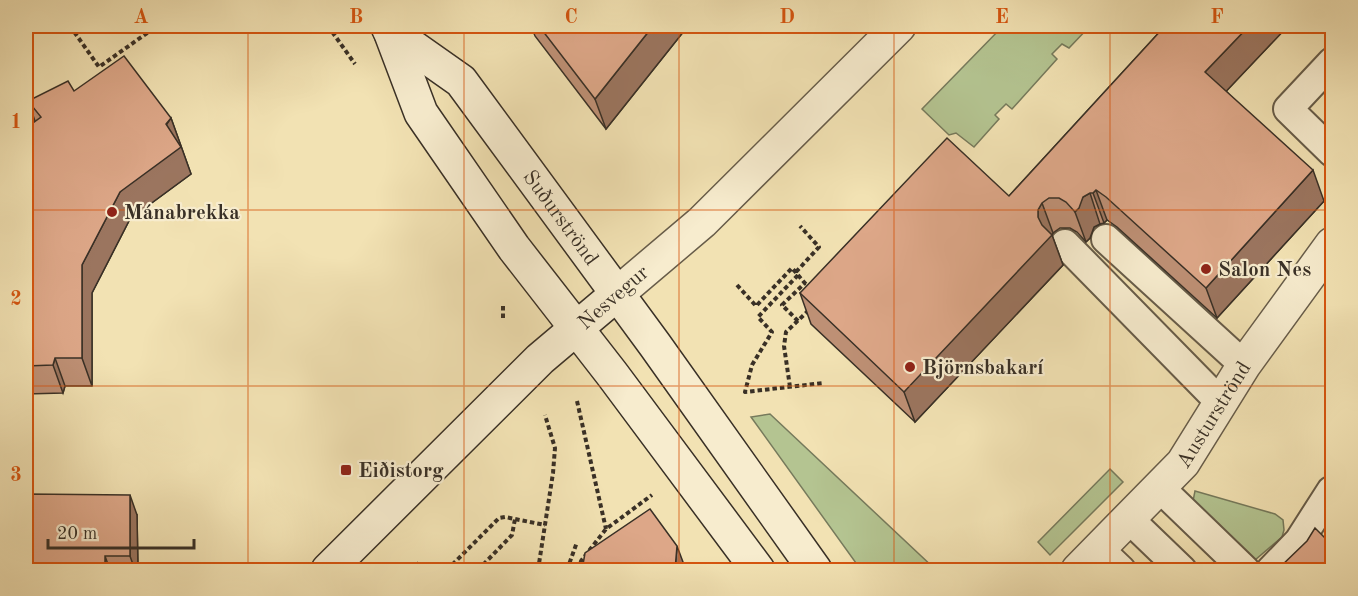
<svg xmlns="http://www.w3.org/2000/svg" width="1358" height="596" font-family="'Old Standard TT',serif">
	<rect width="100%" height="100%" fill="#f2e2b3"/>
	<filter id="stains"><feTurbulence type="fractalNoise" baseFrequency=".00333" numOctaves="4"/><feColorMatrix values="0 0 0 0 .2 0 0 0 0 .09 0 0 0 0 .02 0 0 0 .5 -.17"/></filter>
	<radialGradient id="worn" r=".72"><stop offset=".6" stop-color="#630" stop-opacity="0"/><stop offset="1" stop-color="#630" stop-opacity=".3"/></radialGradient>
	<!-- green -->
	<path fill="#b4c491" stroke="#767a5c" stroke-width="1.5" d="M1003,26h87l-21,22 -7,-4 -10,10 5,5 -45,50 -6,-5 -11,11 4,4 -25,28 -18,-14 -7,2 -27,-26z
		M770,414l166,156h-75l-110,-153z
		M1110,469l13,13 -73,73 -12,-13z
		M1195,491l80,23 8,6 1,10 -2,7 -27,23 -62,-59z"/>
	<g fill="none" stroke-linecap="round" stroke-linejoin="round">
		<!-- lane casing -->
		<g stroke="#675c49" stroke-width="32">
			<path id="lane" d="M1332,62l-44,47 44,43
				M1106,239l138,126
				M1065,244l155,158
				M1160,488l85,82
				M1129,519l53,51
				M1100,550l21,20
				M1271,570l28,-29 32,-50"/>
		</g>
		<!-- street casing -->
		<g stroke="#675c49" stroke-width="36">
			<g id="street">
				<path d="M617,294l85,-72 197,-196"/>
				<path id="s1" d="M1078,570l105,-107 61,-98 88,-121"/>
			</g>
		</g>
		<!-- secondary casing -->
		<g stroke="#393026" stroke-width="36">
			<g id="secondary">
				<path d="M388,27l2,4 31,82 93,135 98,126 146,196"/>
				<path id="s2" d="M390,31l71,50 194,264 160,225"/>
				<path d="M328,570l212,-211 77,-65"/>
			</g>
		</g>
		<!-- path -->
		<path stroke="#393026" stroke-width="4" stroke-dasharray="4.5 3" stroke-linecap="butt" d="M70,26l29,41 58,-41
			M328,26l27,38
			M796,272l23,-25 -19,-21
			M798,275l11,13
			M737,285l19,21 36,-38 6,7 -40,42 14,15 -20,33 -7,27 78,-9
			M503,318v-12
			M798,321l-16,-16 23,-22
			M790,387l-6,-41 2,-14 23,-22
			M577,401l29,128
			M416,563l8,7
			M447,570l52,-52 6,-1 40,8
			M478,570l34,-35 3,-16
			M538,570l15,-97 2,-25 -10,-33
			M567,570l10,-28
			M579,570l2,-9 25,-32 46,-34"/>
		<!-- lane -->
		<use href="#lane" stroke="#f7ecce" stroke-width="28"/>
		<!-- street -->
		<use href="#street" stroke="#f7ecce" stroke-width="33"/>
		<!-- secondary -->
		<use href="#secondary" stroke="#f7ecce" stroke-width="33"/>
	</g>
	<!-- wall -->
	<path fill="#be9075" stroke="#393026" stroke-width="1.5" d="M531,26h157l-82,103 -71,-93z
		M1165,26h123l-62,65 98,110 -107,117 -100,-91 -10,-7 -3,3 -4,1 -6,3 -4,11 -4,4 -9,-10 -7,-4h-10l-7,5 -1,2 11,30 -148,157 -104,-98 -11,-31 209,-97z
		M74,91l97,27 20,56 -61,45 -38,74v93h-27l-2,7 -37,1v-266l9,-7 -7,-20z
		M137,515l1,55h-112z"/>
	<!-- shaded-wall -->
	<path fill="#9b755f" stroke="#393026" stroke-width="1.5" d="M653,26h35l-82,103 -11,-30z
		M1249,26h39l-72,76 -11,-30z
		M171,118l20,56 -61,45 -38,74v93l-10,-28v-93l38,-73z
		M1313,170l11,31 -107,117 -11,-30z
		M1096,190l11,30 -3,3 -11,-30z
		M1090,193l10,31 -6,3 -4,11 -4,4 -11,-30 8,-15z
		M1042,203l11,30 -2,3 1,-1 11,30 -148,157 -11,-30 134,-175v-7z
		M55,358l10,28 -2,7 -10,-28z
		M130,495l7,20 1,55h-3l-5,-14z
		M677,546l9,24h-11z
		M105,556l5,14h-5z"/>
	<!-- building -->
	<path fill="#dda788" stroke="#393026" stroke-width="1.5" d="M539,26h114l-58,73z
		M1165,26h84l-44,46 108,98 -107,118 -100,-91 -10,-7 -3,3h-3l-7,4 -4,11 -4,4 -9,-10 -7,-4h-10l-7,5 -4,7v7l4,8 10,10 -148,157 -104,-99 147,-155 62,58z
		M124,56l47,62 -5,6 15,23 -61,45 -38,73v93h-27l-2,7 -27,1v-238l15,-11 -13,-16 40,-20 6,10z
		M26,494l104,1v61h-25v14h-79z
		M650,509l27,37 -2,24h-93l3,-17z
		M1315,528l17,17v25h-55l30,-29z"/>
	<!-- grid -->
	<path fill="none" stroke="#d6550f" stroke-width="1.5" stroke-opacity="0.55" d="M248,26v544M464,26v544M679,26v544M894,26v544M1110,26v544M26,210h1306M26,386h1306"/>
	<!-- markers -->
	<g fill="#8f2418" stroke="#f7ecce" stroke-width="2">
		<circle cx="112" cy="212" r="6"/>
		<circle cx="1206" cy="269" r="6"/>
		<circle cx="910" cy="367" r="6"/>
		<rect x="340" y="464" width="12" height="12" rx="3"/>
	</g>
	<g text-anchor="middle" stroke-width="4.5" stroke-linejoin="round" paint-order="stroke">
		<!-- poi labels -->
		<g font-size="21" font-weight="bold" fill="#393026" stroke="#f7ecce" text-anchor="start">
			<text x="124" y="219">Mánabrekka</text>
			<text x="1218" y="276">Salon Nes</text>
			<text x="922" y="374">Björnsbakarí</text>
			<text x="358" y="477">Eiðistorg</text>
		</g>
		<!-- street labels -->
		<g font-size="21" fill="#393026" stroke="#f7ecce">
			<text dy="7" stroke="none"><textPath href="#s2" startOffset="256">Suðurströnd</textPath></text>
			<text transform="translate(613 297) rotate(-41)" y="7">Nesvegur</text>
			<text dy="7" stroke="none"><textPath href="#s1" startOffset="207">Austurströnd</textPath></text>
		</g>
	</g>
	<!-- margin -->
	<rect width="1358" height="596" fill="none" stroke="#f2e2b3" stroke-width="66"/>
	<!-- scale -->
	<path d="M48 539v9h146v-9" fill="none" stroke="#393026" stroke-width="3"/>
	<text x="57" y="539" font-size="18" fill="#393026" stroke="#f7ecce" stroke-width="4.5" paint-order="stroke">20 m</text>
	<rect x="33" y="33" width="1292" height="530" fill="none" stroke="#d6550f" stroke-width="2"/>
	<g font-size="20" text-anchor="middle" font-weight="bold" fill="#d6550f">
		<text x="141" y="23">A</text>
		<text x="356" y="23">B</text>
		<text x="571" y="23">C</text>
		<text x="787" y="23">D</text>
		<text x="1002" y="23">E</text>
		<text x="1217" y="23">F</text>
		<text x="16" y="128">1</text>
		<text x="16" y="305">2</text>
		<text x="16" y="481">3</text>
	</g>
	<rect width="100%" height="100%" filter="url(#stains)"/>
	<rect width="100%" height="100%" fill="url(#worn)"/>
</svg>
